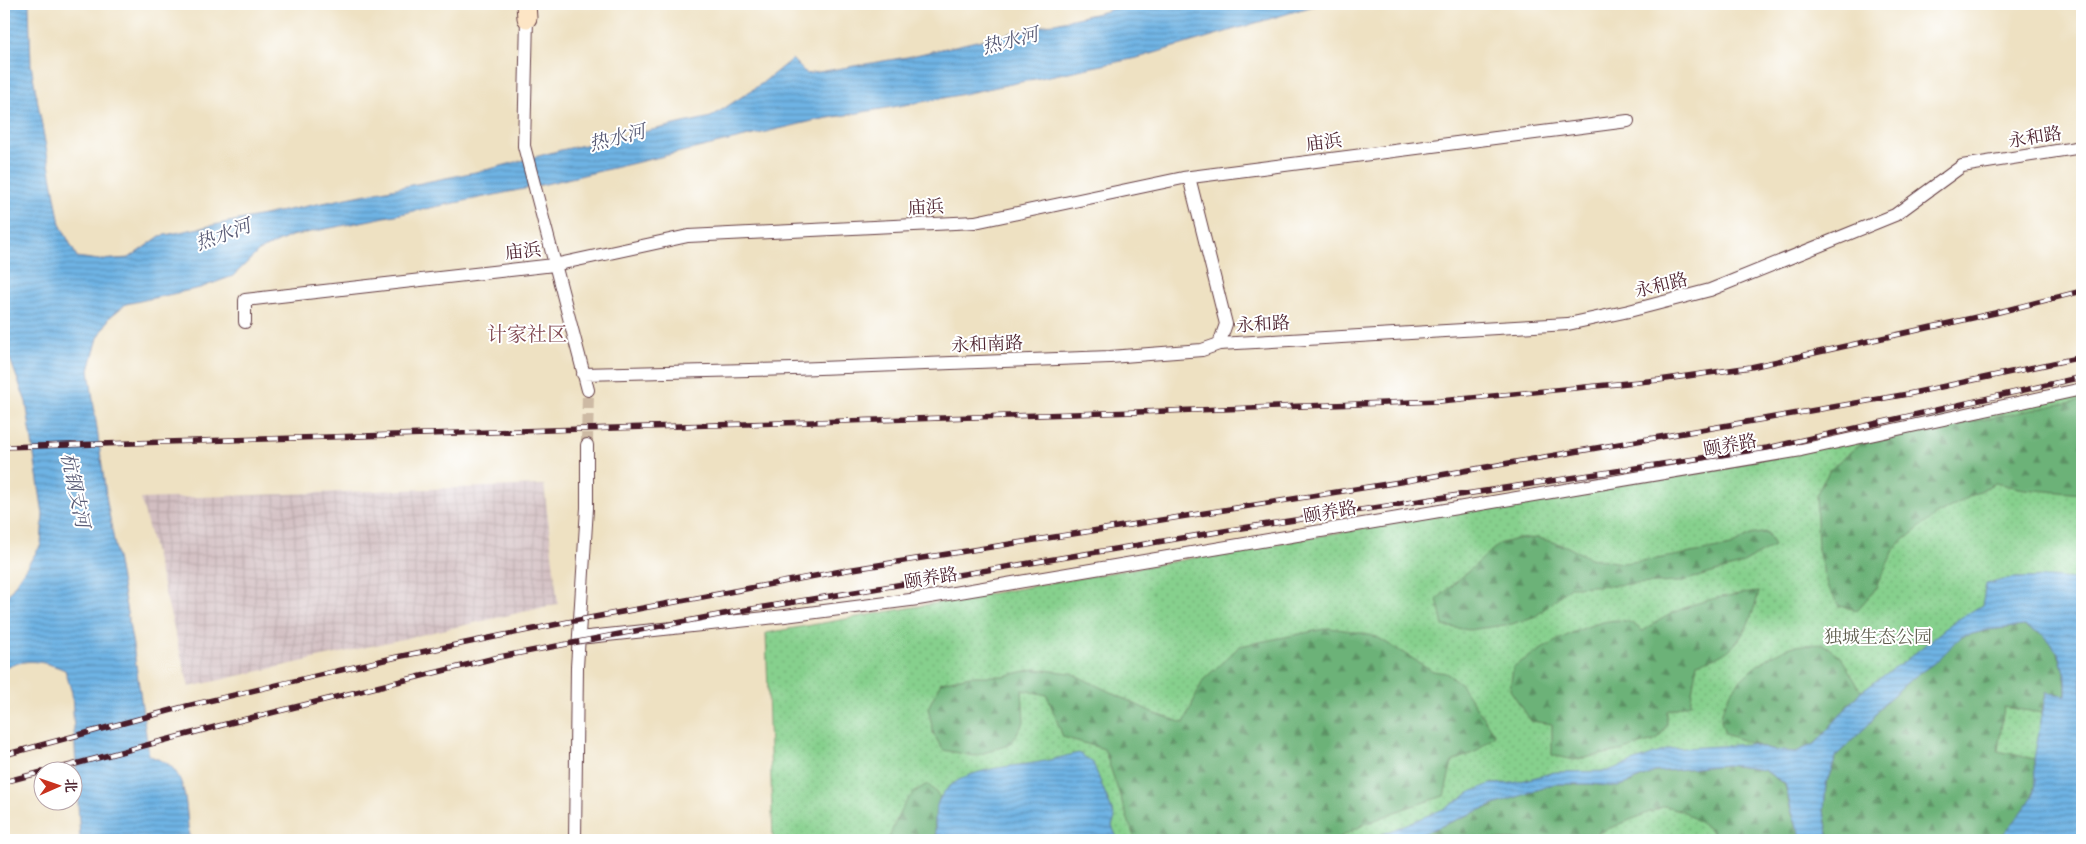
<svg xmlns="http://www.w3.org/2000/svg" width="2086" height="844" font-family="'IM FELL Double Pica','Noto Serif SC',serif">
	<defs>
		<pattern id="industrial-grid" width="8" height="8" patternUnits="userSpaceOnUse" patternTransform="scale(1.25)"><rect width="8" height="8" fill="#d2bec1"/><path d="M0 4h8M4 0v8" fill="none" stroke="#b6a3a6"/></pattern>
		<pattern id="green-dots" width="8" height="8" patternUnits="userSpaceOnUse" patternTransform="scale(1.25)"><rect width="8" height="8" fill="#86d08d"/><path d="M2 2h.1M6 6h.1" fill="none" stroke="#75b27a" stroke-width="1.8" stroke-linecap="round"/></pattern>
		<pattern id="forest-firs" width="22" height="20" patternUnits="userSpaceOnUse" patternTransform="scale(1.25)"><rect width="22" height="20" fill="#6cb278"/><path d="M5 1l3.5 6h-7zM16 11l3.5 6h-7z" fill="#5b9063"/></pattern>
		<pattern id="water-rules" width="6" height="5" patternUnits="userSpaceOnUse" patternTransform="scale(1.25)"><rect width="6" height="5" fill="#6eb3e4"/><path d="M0 2.5h6" fill="none" stroke="#5c91b9"/></pattern>
	</defs>
	<rect width="100%" height="100%" fill="#fff"/>
	<filter id="ink" filterUnits="userSpaceOnUse"><feTurbulence type="fractalNoise" baseFrequency=".02" numOctaves="2"/><feDisplacementMap in="SourceGraphic" scale="10" xChannelSelector="R" yChannelSelector="G"/><feConvolveMatrix kernelMatrix="1 2 1 2 8 2 1 2 1" color-interpolation-filters="sRGB"/></filter>
	<filter id="wash" filterUnits="userSpaceOnUse"><feTurbulence type="fractalNoise" baseFrequency=".0096" numOctaves="4" result="noise"/><feDisplacementMap in="SourceGraphic" scale="20" xChannelSelector="R" yChannelSelector="G"/><feGaussianBlur stdDeviation="1.12" result="paint"/><feColorMatrix in="noise" values="0 0 0 0 0 0 0 0 0 0 0 0 0 0 0 0 0 1.4 0 .05"/><feComposite in="paint" operator="in"/></filter>
	<g filter="url(#wash)">
		<rect width="100%" height="100%" fill="#eee1c2"/>
		<!-- industrial -->
		<path fill="url(#industrial-grid)" d="M544,485l14,119 -369,83 -48,-188z"/>
		<!-- green -->
		<path fill="url(#green-dots)" stroke="#68785c" d="M2082,391v449h-1309l-7,-207 735,-129z"/>
		<!-- forest -->
		<path fill="url(#forest-firs)" stroke="#5b6852" d="M2082,400v94l-58,-5 -29,-6 -59,32 -40,31 -22,45 -17,19 -18,-4 -12,-21 -9,-35 -2,-55 15,-27 29,-24z
			M1767,532l7,14 -36,20 -59,16 -109,5 -34,29 -24,8 -43,6 -26,-4 -6,-27 62,-55 17,-5 23,-1 27,8 24,12 32,5 34,-4 75,-13 19,-11z
			M1759,592c-7,24 -15,52 -40,64 -7,3 -15,5 -22,7l-7,41 -23,7v14l-10,15 -37,11 -46,9 -22,-5v-31l-21,-3 -21,-31 3,-23c24,-16 83,-53 113,-46 6,1 12,7 17,10 38,-27 71,-35 116,-39z
			M2024,626c6,3 13,4 18,8 19,14 24,39 24,61l-20,-2 -4,20 -38,-6 -6,44 36,8c1,11 2,23 -1,35 -3,14 -25,35 -35,46h-169l-5,-29 2,-27 11,-29 33,-32 13,-19 27,-24 27,-19 24,-24 27,-7z
			M1329,628l23,3 25,6 56,34 13,2 14,10 35,52 -18,16 -25,11 -8,34 -38,12 -41,16 -30,16h-200l-31,-91 -41,-12 -16,-42 -25,-5 2,32 -13,22 -36,12 -32,-6 -9,-15 -6,-27 13,-26 29,-6h33l32,-7 36,4 85,41 28,9 19,-43 37,-34z
			M1823,644l18,13 20,34 -45,52 -20,9 -26,-2 -45,-16c-1,-5 -4,-10 -4,-15 2,-31 40,-61 67,-71 10,-4 24,-3 35,-4z
			M1727,765l37,5 21,15c4,20 8,38 19,55h-89l-3,-9 -29,-20 -18,-5 -67,27 -8,7h-183l76,-31 71,-25h36l28,3 37,-15z
			M928,784l12,13c-5,14 -7,29 -3,43h-49c10,-23 16,-46 40,-56z"/>
		<!-- water -->
		<path fill="url(#water-rules)" stroke="#5c6988" d="M4,4h25l2,61 29,159 17,33 22,3 30,-2 31,-22 330,-67 71,-19 150,-33 50,-33 31,-25 15,15 100,-17 200,-46 16,-7h197l-179,53 -202,42 -122,21 -293,69 -233,47 -32,15 -26,25 -33,12 -74,16 -16,13 -12,21 -9,32 18,132 27,149 15,104c5,3 12,5 18,8 23,17 18,53 23,77h-110l-8,-147 -7,-23c-22,-9 -40,-13 -61,-1v-68l37,-56 2,-31 -17,-112 -16,-43 -6,-6z
			M2053,577l29,3v260h-84l21,-24 14,-20 2,-15 -1,-22 12,-66 20,2v-15l-7,-26 -17,-20 -18,-8 -36,4 -27,7 -24,24 -27,19 -27,24 -13,19 -33,32 -11,29 -2,27 5,29h-25c-11,-17 -14,-36 -19,-56l-21,-14 -37,-5 -72,7 -37,15 -28,-3h-36l-71,25 -76,31h-39l80,-33 23,-15 19,-8 23,-1 42,-11 52,-1 62,-22 82,-5 19,6 26,2 20,-9 45,-52 44,-30 47,-38 30,-18 4,-21 26,-6z
			M1079,753l14,10 22,55 -3,8 6,14h-181c-2,-8 -2,-14 -2,-23 2,-47 64,-49 99,-54 15,-2 30,-7 45,-10z"/>
	</g>
	<g filter="url(#ink)">
		<g fill="none" stroke-linecap="round" stroke-linejoin="round">
			<!-- street-tunnel -->
			<path stroke="#cdbaa4" stroke-width="12" stroke-dasharray="12 6" stroke-linecap="butt" d="M587,445l1,-55"/>
			<!-- street casing -->
			<g stroke="#633c42" stroke-width="14">
				<path id="street" d="M527,18l-3,128 64,244
					M245,322v-22l309,-35 134,-29 287,-14 208,-44 445,-57
					M1219,344l349,-20 61,-13 81,-21 185,-75 67,-49 120,-19
					M583,374l210,-5 317,-12 92,-7 17,-6 7,-20 -37,-147
					M579,638l206,-22 133,-17 883,-149 281,-61
					M575,840l2,-173 10,-159v-63"/>
			</g>
			<!-- secondary casing -->
			<g stroke="#633c42" stroke-width="21">
				<path id="secondary" d="M526,4l1,14"/>
			</g>
			<!-- street -->
			<use href="#street" stroke="#fff" stroke-width="12"/>
			<!-- secondary -->
			<use href="#secondary" stroke="#fde5c5" stroke-width="19"/>
			<!-- rail casing -->
			<g stroke="#4a1f2b" stroke-width="5.5">
				<path id="rail" d="M4,447l1164,-36 272,-10 219,-21 92,-13 244,-54 87,-22
					M4,755l183,-49 210,-49 171,-35 279,-52 559,-89 502,-87 174,-37
					M45,772l185,-49 269,-66 235,-45 502,-83 531,-81 315,-71
					M4,782l38,-10"/>
			</g>
			<!-- rail -->
			<use href="#rail" stroke="#fff" stroke-width="4" stroke-dasharray="11" stroke-linecap="butt"/>
		</g>
	</g>
	<g text-anchor="middle" stroke-width="4" stroke-linejoin="round" paint-order="stroke">
		<!-- street labels -->
		<g font-size="18" fill="#4a1f2b" stroke="#fff">
			<text transform="translate(2035 137) rotate(-9)" y="6">永和路</text>
			<text transform="translate(1324 142) rotate(-7)" y="6">庙浜</text>
			<text transform="translate(926 207) rotate(-3)" y="6">庙浜</text>
			<text transform="translate(523 251) rotate(-6)" y="6">庙浜</text>
			<text transform="translate(1661 285) rotate(-14)" y="6">永和路</text>
			<text transform="translate(1263 324) rotate(-3)" y="6">永和路</text>
			<text transform="translate(987 344) rotate(-2)" y="6">永和南路</text>
			<text transform="translate(1730 445) rotate(-10)" y="6">颐养路</text>
			<text transform="translate(1330 512) rotate(-10)" y="6">颐养路</text>
			<text transform="translate(931 578) rotate(-9)" y="6">颐养路</text>
		</g>
		<!-- park labels -->
		<g font-size="18" fill="#5f5d4d" stroke="#fff">
			<text x="1878" y="643">独城生态公园</text>
		</g>
		<!-- water labels -->
		<g font-size="19" font-style="italic" fill="#585a75" stroke="#fff">
			<text transform="translate(1010 40) rotate(-14)" y="7">热水河</text>
			<text transform="translate(617 137) rotate(-14)" y="7">热水河</text>
			<text transform="translate(223 234) rotate(-20)" y="7">热水河</text>
			<text transform="translate(76 490) rotate(78)" y="7">杭钢支河</text>
		</g>
		<!-- quarter labels -->
		<g font-size="20" fill="#80474f" stroke="#fff">
			<text x="527" y="341">计家社区</text>
		</g>
	</g>
	<!-- margin -->
	<rect width="2086" height="844" fill="none" stroke="#fff" stroke-width="20"/>
	<!-- north arrow -->
	<g transform="translate(58 786) rotate(88)"><circle r="24" fill="#ffffff" stroke="#b7a5aa"/>
	<path d="M0-4L9 19L0 12L-9 19Z" fill="#c8321e"/>
	<text y="-8" font-size="14" font-weight="bold" text-anchor="middle" fill="#4a1f2b">北</text>
	</g>
</svg>
